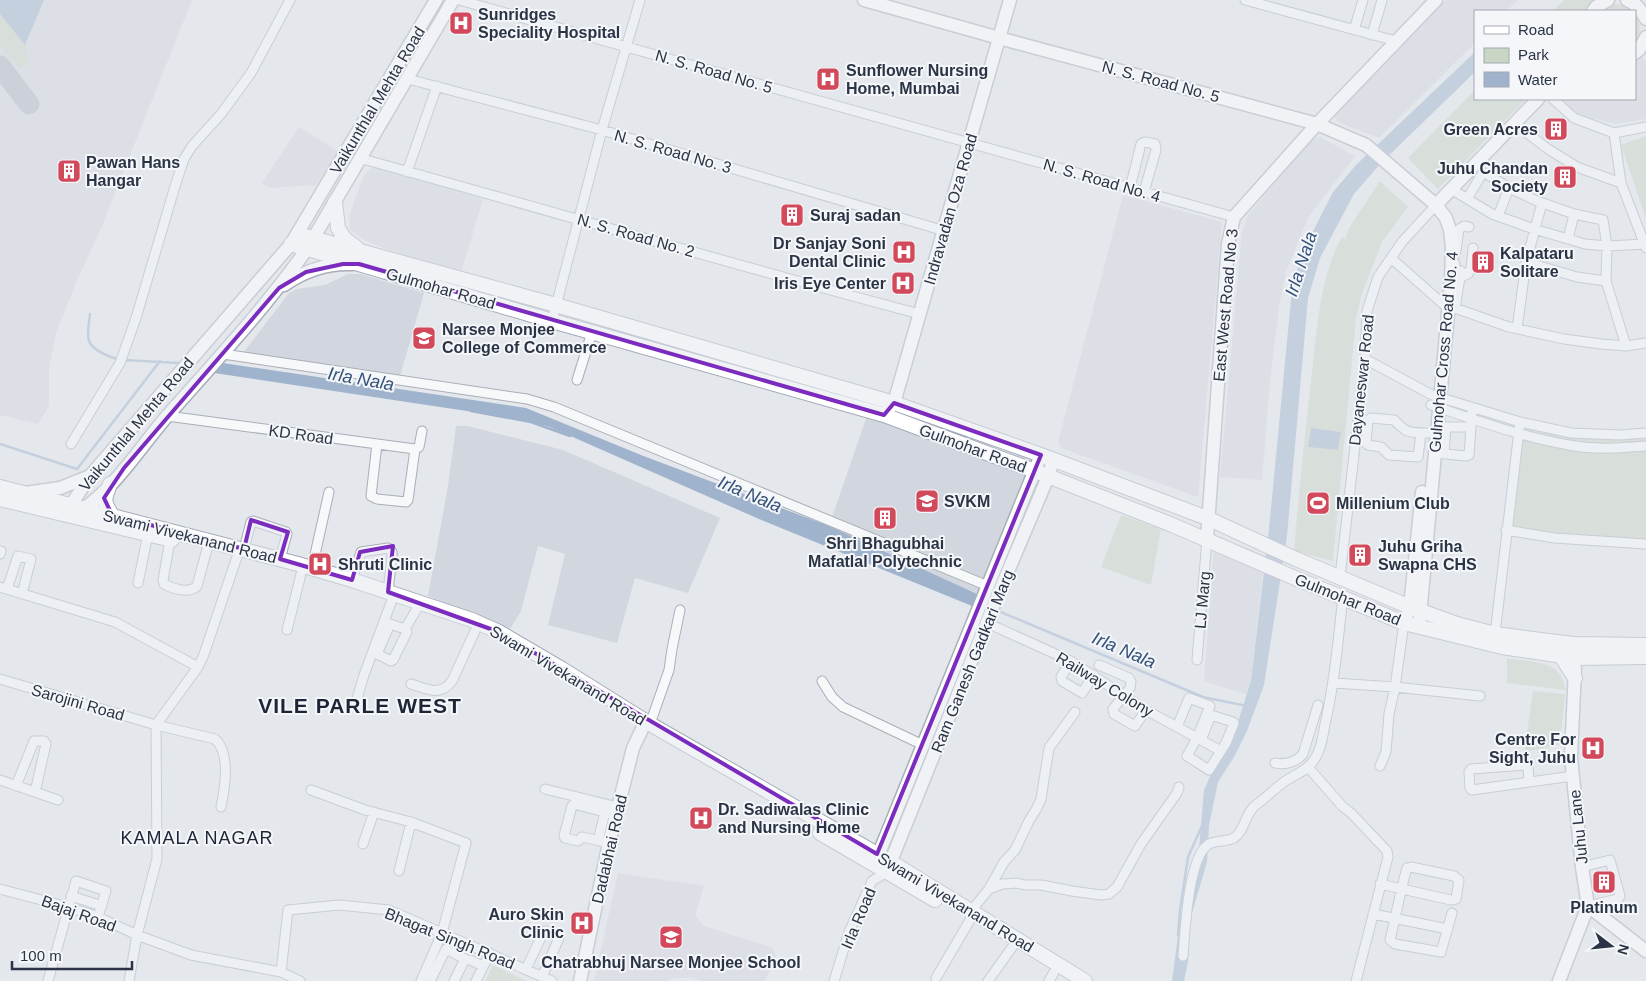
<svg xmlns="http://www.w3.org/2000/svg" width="1646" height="981" font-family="Arial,sans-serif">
	<rect width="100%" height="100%" fill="#e4e7ec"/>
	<!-- built -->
	<path fill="#d2d6de" d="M0,0h192l-93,233 -22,47 -21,53 -7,35v38l-11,18 -38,-9z
		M1446,0h72l-12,11h-31v32l-96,95 -42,-16 -3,-7z
		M1639,55l7,6v58l-31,5 -36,-9 -22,-16h78v-41z
		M299,127l40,25 -23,33 -46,3 -8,-5z
		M1320,137l35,19 -47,62 -22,54 -7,35 -9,75 -8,98 -42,-3 22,-245 6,-17 64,-77z
		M373,167l12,2 98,30 -22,74 -75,-24 -22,-9 -14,-11 -1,-13 15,-41z
		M1123,195l99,27 -24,275 -137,-49 -3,-6z
		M348,274h12l64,19 -24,83 -157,-23 46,-60 8,-4 28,-4z
		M867,416l159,60 -49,118 -148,-68z
		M456,426h11l96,24 157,68 -32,75 -53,-15 -18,65 -69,-18 17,-71 -27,-8 -17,65 -11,18 -82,-33 20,-110z
		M1214,548l49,24 -12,109 -3,14 -44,-14z
		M618,873l86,13 -9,29 9,11 69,22 3,9 -11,24h-62l-12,-4 -22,2 -1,2h-74z"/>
	<!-- green -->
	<path fill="#c9d6c5" d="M1564,0h32l-9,11h-34z
		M1613,4c25,-1 33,26 22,45v-38h-36l6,-4z
		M0,14l25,31 4,18 -10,5 -19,-23z
		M1475,90v9h51l-88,90 -30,-31z
		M1646,136v83l-25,-74z
		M1380,181l28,26 -26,35 -21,54 -5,23 -23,242 -39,-10c5,-59 11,-119 18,-178 5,-44 8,-98 30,-136l3,2 4,-11z
		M1522,424l43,13 43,2 38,-1v104l-38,-2 -99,-11z
		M1121,515l40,14 -10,56 -50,-18z
		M1507,658c15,3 40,2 51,14 5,5 6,12 8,18l-59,-7z
		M1533,691l32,3 -5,51 -36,7z
		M493,965l34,16h-42z"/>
	<!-- water -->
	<path fill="#9fb4cc" d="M0,0h44l-19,45 -25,-31z
		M1475,52v20l-95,92 -26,30 -34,64 -12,40 -21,238 -23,149 -17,46 -13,26 -16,25 -9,43 -2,37 -17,58 -2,42 -4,19h-12l9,-68 13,-35 4,-17 6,-71 14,-32 19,-33 14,-44 18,-152 22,-229 5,-27 8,-24 29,-57 23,-27z
		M223,363l303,45 115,47 188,71 148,68 -5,12 -213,-87 -209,-92 -30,-8 -306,-46z
		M1311,428l30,4 -3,18 -30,-3z"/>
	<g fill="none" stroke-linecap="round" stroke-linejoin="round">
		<!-- stream -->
		<path stroke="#9fb4cc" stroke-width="2.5" d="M90,314c-2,19 -7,30 12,39 6,3 10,5 16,6
			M123,360l56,3
			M471,411l60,11 39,14
			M0,444l77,25 83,-108
			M996,610l207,87 44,9
			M1178,935l2,-25 8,-53 14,-31"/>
		<!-- taxiway -->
		<path stroke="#b0b6c1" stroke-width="21" d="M0,66l29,38"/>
		<!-- street casing -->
		<g stroke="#a9aeb7" stroke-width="11">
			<path id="street" d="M459,0l775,217
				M1245,0l151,41
				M1354,30l9,-30
				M1372,35l10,-35
				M408,79l194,51 336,99
				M1553,99l21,19 40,15 32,-6
				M1514,123l34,26 29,18 44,16
				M1614,133l7,50 25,65
				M359,158c185,51 368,105 553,154
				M407,172l30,-86
				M1130,188l11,-44 4,-2 10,2 1,6 -12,42
				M1451,189l41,25 42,15 51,15 22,2 39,-2
				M1470,194l12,-20 3,-1 24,15 28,13 37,13 29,6 4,26 -1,35 20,65
				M1498,216l11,-28
				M1568,239l6,-25
				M1456,251l3,-22 5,-3 5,1
				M1391,258l52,46 66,23 55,12 37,5 25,2 20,-3
				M1526,262l51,15 29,4
				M1455,264v6l2,4 6,2 5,-2 3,-6 2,-20
				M1455,309l6,-38
				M552,321l50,-191 38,-130
				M1517,329l9,-67 16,-59
				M223,354l304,45 27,8 434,179
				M1365,359l67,36 88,27 51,11 49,2 26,-2
				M577,380l15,-48
				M1431,405c45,15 91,32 138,40 25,5 52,3 77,1
				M167,416l248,33 4,-2 3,-16
				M1421,433l-3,24 -29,-2 -8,-8 -13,-2 -2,-2 2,-23 3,-2 23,2c11,11 11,12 27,13h7
				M71,444l49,-81 16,-45 40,-135 8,-24 8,-13 29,-32 30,-41 39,-73
				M377,444l-6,52 6,3 29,3 2,-2 7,-51
				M1435,453l31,3 3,-1 3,-43
				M1444,454l2,-27h25
				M1506,530l48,8 92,6
				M170,540l-7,40 1,4c9,5 25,10 33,2l10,-37
				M244,549l7,-27 2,-1 33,11 1,2 -7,25
				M0,554l1,-3
				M312,568l17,-76
				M1340,577l25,-218 2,-48 11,-34 24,-35 34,-37
				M352,580l9,-28 27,-4 4,4v4l-4,36
				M138,583l10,-49
				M0,587l115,35 83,45
				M7,589l11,-33 13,3 -9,35
				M987,623l84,38 75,49 75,41
				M390,624l15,5 2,3 -14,28 -2,1 -14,-7z
				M405,629l13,-22
				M287,630l14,-56
				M1497,637l-2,-3 25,-212
				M1197,660l10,-121
				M1071,661l-10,16 1,4 20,12 12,-18
				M1099,665l30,13 2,4 -1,6 -17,21 1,5 21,12 11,-16
				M0,679l156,46 59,14c16,14 10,49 6,68
				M822,681l10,16 11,10 80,38
				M1334,683l61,4 85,9
				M411,684c16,5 29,13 41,-3l23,-50
				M356,702l8,-27 28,-75
				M650,724l19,-54 3,-21 8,-39
				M156,725l42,-58 5,-10 37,-109
				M1177,727l12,-29 21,8 -13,32 -10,18 22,14 17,-27 8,-20 -1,-1 -22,-7 -10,25
				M1275,763c11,2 20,0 28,-9l15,-49
				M1380,766l6,-14 3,-38 6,-27 9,-64
				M1308,767l34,39 9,7 36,38 1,6 -32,124
				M0,780l58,20
				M1529,782l-1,-15 -3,-2 -54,4 -2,3 1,16 2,2 101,-14
				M16,786l18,-45h10l2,3 -11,48
				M545,789l73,18
				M311,790l54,20 46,12 55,21 -24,90 -21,48
				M598,841l7,-29
				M609,843l-27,-6 -4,4 -13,-3 -1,-2 8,-30 2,-2 42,11
				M363,844l11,-32
				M1582,867l28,-7 10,36 -2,3 -30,7
				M399,871l12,-49
				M1380,884l22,5 49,11 5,-1 3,-19 -5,-4 -43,-9 -4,1c-7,24 -11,48 -17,72l5,4 46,8 11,-39
				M0,889l68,18 30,10 39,18 54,20 90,17 19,9
				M989,889l15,-27 11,-12 14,-29 8,-13 4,-9 8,-51 26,-36
				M71,896l31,10
				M971,911l18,-22 13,-5 15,-1 8,2h16l31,6 29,4 8,-1 8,-7 24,-43 36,-51 2,-6
				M1373,914l75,15
				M1183,956c2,-23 5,-100 26,-112 7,-4 18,-2 25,-6 11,-7 11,-26 23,-34 10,-7 17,-15 27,-22 10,-7 23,-11 30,-22 7,-10 9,-24 11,-36 10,-42 13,-85 18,-127
				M470,960l13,6
				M526,969l18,-38h3l12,7 -17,39
				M281,972l7,-62 51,-5 50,5 163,71
				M936,978l34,-58
				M431,979l15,-30 19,10 -11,22
				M48,981l28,-100 30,10 -8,26
				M129,981l8,-46 20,-76 -1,-134
				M476,981l14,-28
				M834,981l15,-49 23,-51 15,-9
				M988,981l25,-35
				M1049,981l5,-9"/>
		</g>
		<!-- secondary casing -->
		<g stroke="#a9aeb7" stroke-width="15">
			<path id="secondary" d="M436,0l-145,244 -201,232 -19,29v11c40,-20 68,-68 97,-101 48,-54 97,-107 139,-166l146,-249
				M864,0l128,36
				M1627,0c9,3 14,10 19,19
				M1593,11l3,-4 12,-7
				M999,38l318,86 49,21 70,60 10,13 4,12 2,17 -1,34 -32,345
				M1635,53l4,-3 7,-13
				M1436,205l102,-106
				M284,285c20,-14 43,-22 68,-21
				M884,415l10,-12 116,-403
				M25,493l35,-5 30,-12
				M1207,539l21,-295 6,-27 83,-93 119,-124
				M1404,623l6,-16 12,-115
				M1575,668l-4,89 11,110 6,39 58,45
				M875,863l166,-408
				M887,871l108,-269 53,-125 5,-17
				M580,981l29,-138 24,-95 13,-27
				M1559,981l29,-75"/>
		</g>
		<!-- primary casing -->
		<g stroke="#a3abb8" stroke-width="16">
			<path id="primary" d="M335,202l3,26 6,10 13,10
				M298,234l258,71 338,98 147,52 166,63 89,41 114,48 47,17 38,10 78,10 73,1
				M291,244l261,77 332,94 151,56 135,53 125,54 109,45 98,24 74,11 70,-1
				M110,484c-6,16 -7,17 2,31
				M0,487l298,77 54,16 120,40 27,12 63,37 88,55 241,138 194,119
				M0,499l172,41
				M1561,656l14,22
				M820,833l115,67"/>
		</g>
		<!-- street -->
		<use href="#street" stroke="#f7f8fa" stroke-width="9"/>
		<!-- secondary -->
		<use href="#secondary" stroke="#fff" stroke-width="12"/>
		<!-- primary -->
		<use href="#primary" stroke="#fff" stroke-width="14"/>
	</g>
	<!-- marked area -->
	<path d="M0 0H1646V981H0ZM343,264h16l525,151 10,-12 147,52 -164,399 -378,-222 -111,-40 5,-46 -33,6 -8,28 -72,-21 8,-27 -37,-12 -7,29 -132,-34 -8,-17 20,-30 155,-180 27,-16z" fill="#e4e7ec" fill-opacity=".55" fill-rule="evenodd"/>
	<path fill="none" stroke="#7b2cbf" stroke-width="4" stroke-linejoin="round" d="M343,264h16l525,151 10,-12 147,52 -164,399 -378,-222 -111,-40 5,-46 -33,6 -8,28 -72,-21 8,-27 -37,-12 -7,29 -132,-34 -8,-17 20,-30 155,-180 27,-16z"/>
	<!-- icons -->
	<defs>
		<g id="hospital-square" transform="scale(1.25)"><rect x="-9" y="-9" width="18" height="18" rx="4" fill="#d1495b" stroke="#f4f6f9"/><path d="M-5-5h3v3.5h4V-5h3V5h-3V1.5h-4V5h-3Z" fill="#fff"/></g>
		<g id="building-square" transform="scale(1.25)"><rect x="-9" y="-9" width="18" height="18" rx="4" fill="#d1495b" stroke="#f4f6f9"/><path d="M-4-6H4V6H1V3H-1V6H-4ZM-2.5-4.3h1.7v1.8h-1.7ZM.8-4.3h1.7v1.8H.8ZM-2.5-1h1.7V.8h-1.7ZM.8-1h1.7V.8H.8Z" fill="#fff"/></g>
		<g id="university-square" transform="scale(1.25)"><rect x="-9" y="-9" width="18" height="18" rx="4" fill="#d1495b" stroke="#f4f6f9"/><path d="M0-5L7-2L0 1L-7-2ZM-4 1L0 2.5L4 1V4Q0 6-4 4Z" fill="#fff"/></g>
		<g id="stadium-square" transform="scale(1.25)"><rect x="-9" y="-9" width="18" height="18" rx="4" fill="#d1495b" stroke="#f4f6f9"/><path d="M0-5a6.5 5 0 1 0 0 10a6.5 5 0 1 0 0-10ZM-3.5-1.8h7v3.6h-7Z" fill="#fff"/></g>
		<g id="school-square" transform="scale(1.25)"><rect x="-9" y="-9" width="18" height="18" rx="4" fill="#d1495b" stroke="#f4f6f9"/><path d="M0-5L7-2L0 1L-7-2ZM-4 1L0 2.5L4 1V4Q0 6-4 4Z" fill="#fff"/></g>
	</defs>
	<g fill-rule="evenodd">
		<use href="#hospital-square" x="461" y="23"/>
		<use href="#hospital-square" x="828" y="79"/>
		<use href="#building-square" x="1556" y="129"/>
		<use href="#building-square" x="69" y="171"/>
		<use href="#building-square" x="1565" y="177"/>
		<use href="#building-square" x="792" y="215"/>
		<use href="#hospital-square" x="904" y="252"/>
		<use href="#building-square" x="1483" y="262"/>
		<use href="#hospital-square" x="903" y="283"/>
		<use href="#university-square" x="424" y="338"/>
		<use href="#university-square" x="927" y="501"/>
		<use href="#stadium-square" x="1318" y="503"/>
		<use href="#building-square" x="885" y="518"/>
		<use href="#building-square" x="1360" y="555"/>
		<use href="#hospital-square" x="320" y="564"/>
		<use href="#hospital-square" x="1593" y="748"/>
		<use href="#hospital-square" x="701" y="818"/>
		<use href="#building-square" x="1604" y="882"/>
		<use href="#hospital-square" x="582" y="923"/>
		<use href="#school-square" x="671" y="937"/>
	</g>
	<g text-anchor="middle" stroke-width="4" stroke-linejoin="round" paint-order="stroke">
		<!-- poi labels -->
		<g font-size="16" font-weight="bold" fill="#2b3445" stroke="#f4f6f9" text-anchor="start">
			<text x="478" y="20">Sunridges<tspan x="478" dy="18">Speciality Hospital</tspan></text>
			<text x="846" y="76">Sunflower Nursing<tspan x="846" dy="18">Home, Mumbai</tspan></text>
			<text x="1538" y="135" text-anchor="end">Green Acres</text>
			<text x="86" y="168">Pawan Hans<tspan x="86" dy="18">Hangar</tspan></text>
			<text x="1548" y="174" text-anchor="end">Juhu Chandan<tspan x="1548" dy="18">Society</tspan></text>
			<text x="810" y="221">Suraj sadan</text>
			<text x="886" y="249" text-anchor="end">Dr Sanjay Soni<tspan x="886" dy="18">Dental Clinic</tspan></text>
			<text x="1500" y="259">Kalpataru<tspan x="1500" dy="18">Solitare</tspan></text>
			<text x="886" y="289" text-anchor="end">Iris Eye Center</text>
			<text x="442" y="335">Narsee Monjee<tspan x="442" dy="18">College of Commerce</tspan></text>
			<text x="944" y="507">SVKM</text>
			<text x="1336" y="509">Millenium Club</text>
			<text x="885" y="549" text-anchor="middle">Shri Bhagubhai<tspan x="885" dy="18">Mafatlal Polytechnic</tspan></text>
			<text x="1378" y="552">Juhu Griha<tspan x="1378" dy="18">Swapna CHS</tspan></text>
			<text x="338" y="570">Shruti Clinic</text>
			<text x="1576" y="745" text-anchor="end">Centre For<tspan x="1576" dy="18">Sight, Juhu</tspan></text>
			<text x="718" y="815">Dr. Sadiwalas Clinic<tspan x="718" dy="18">and Nursing Home</tspan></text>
			<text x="1604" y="913" text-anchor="middle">Platinum</text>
			<text x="564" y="920" text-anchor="end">Auro Skin<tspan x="564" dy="18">Clinic</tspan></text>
			<text x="671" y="968" text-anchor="middle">Chatrabhuj Narsee Monjee School</text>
		</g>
		<!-- street labels -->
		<g font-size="16" fill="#2b3445" stroke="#f4f6f9">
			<text transform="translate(714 71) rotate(16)" y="6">N. S. Road No. 5</text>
			<text transform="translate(1161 81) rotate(15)" y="6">N. S. Road No. 5</text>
			<text transform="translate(377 100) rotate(-59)" y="6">Vaikunthlal Mehta Road</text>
			<text transform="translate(673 151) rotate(16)" y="6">N. S. Road No. 3</text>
			<text transform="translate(1102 180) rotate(16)" y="6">N. S. Road No. 4</text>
			<text transform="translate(950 209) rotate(-74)" y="6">Indravadan Oza Road</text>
			<text transform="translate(636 235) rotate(16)" y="6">N. S. Road No. 2</text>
			<text transform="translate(441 288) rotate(16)" y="6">Gulmohar Road</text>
			<text transform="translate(1225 305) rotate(-85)" y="6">East West Road No 3</text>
			<text transform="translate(1443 352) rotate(-85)" y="6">Gulmohar Cross Road No. 4</text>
			<text transform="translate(1361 380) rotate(-84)" y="6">Dayaneswar Road</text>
			<text transform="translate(136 424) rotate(-50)" y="6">Vaikunthlal Mehta Road</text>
			<text transform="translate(301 434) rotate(8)" y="6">KD Road</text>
			<text transform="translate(973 448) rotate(20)" y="6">Gulmohar Road</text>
			<text transform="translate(190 536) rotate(14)" y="6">Swami Vivekanand Road</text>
			<text transform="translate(1348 599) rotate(22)" y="6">Gulmohar Road</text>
			<text transform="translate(1202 600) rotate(-85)" y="6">LJ Marg</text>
			<text transform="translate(972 661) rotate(-68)" y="6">Ram Ganesh Gadkari Marg</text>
			<text transform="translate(568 675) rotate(31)" y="6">Swami Vivekanand Road</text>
			<text transform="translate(1105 684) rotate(31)" y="6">Railway Colony</text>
			<text transform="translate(78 702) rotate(16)" y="6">Sarojini Road</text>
			<text transform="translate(1578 827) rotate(-96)" y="6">Juhu Lane</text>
			<text transform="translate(609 849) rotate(-77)" y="6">Dadabhai Road</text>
			<text transform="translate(956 902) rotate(31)" y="6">Swami Vivekanand Road</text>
			<text transform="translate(79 913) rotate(20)" y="6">Bajaj Road</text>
			<text transform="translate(858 918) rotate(-67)" y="6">Irla Road</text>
			<text transform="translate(450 938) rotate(22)" y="6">Bhagat Singh Road</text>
		</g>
		<!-- water labels -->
		<g font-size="18" font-style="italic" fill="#34527a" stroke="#f4f6f9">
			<text transform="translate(1301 264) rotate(-72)" y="6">Irla Nala</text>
			<text transform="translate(361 379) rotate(10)" y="6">Irla Nala</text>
			<text transform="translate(750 494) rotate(23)" y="6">Irla Nala</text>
			<text transform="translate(1124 650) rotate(23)" y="6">Irla Nala</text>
		</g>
		<!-- neighbourhood labels -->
		<g font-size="18" letter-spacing="1" fill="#1d2536" stroke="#f4f6f9">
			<text x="197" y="844">KAMALA NAGAR</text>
		</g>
		<!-- district labels -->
		<g font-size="21" font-weight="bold" letter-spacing="1" fill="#1d2536" stroke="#f4f6f9">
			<text x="360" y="713">VILE PARLE WEST</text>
		</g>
	</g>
	<!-- legend -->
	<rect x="1474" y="10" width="162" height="90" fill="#f4f6f9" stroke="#a4a8b1"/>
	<rect x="1484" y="26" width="25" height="8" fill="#ffffff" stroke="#a4a8b1"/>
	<text x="1518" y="35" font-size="15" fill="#2b3445">Road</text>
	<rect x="1484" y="48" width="25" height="15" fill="#c9d6c5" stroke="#a4a8b1"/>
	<text x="1518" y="60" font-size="15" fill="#2b3445">Park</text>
	<rect x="1484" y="72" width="25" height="15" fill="#9fb4cc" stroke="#a4a8b1"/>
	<text x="1518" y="85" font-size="15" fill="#2b3445">Water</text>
	<!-- north arrow -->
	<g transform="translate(1611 946) rotate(106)" stroke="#f4f6f9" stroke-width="4" paint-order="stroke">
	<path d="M0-4L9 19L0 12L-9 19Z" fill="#2b3445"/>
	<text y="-8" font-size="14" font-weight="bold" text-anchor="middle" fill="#2b3445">N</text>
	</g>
	<!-- scale -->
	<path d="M12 961v8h120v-8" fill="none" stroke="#2b3445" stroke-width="2.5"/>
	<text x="20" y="961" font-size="15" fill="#2b3445" stroke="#f4f6f9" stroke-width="4" paint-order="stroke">100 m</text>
</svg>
